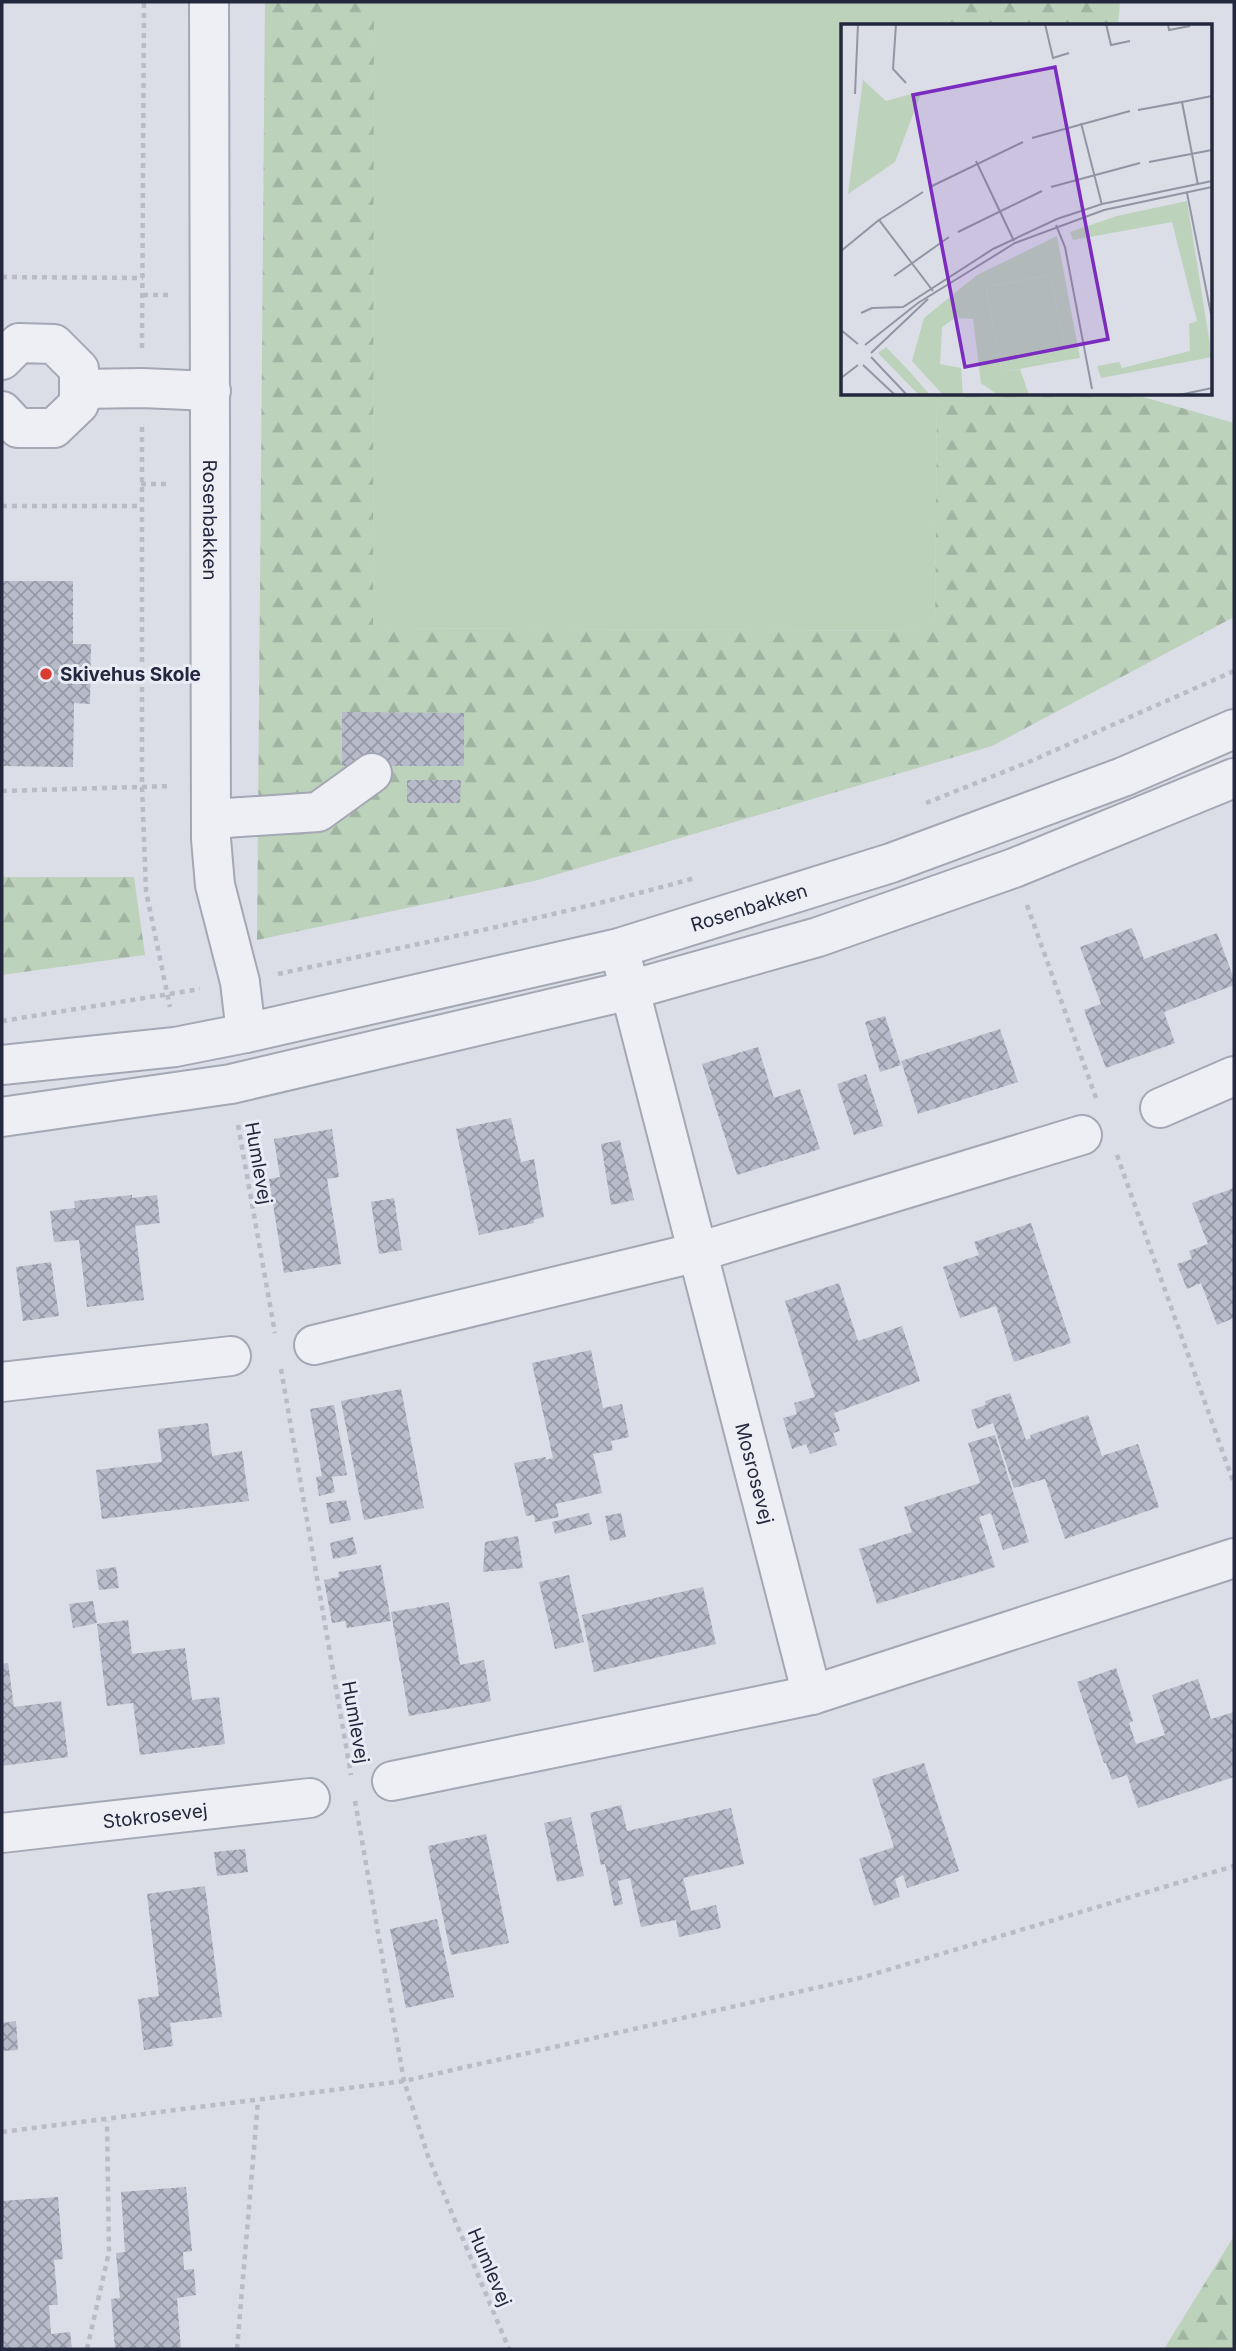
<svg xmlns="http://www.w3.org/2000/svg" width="1236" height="2351" font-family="Inter,sans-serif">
	<defs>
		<pattern id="forest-firs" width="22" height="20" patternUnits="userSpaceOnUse" patternTransform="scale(1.75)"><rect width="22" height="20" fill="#bcd2bb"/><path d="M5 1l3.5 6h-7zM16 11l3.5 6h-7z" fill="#a1b4a2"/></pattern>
		<pattern id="building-cross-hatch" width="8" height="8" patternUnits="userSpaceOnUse" patternTransform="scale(1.75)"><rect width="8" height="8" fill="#b8bbca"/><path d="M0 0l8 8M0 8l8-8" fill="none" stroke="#9598a5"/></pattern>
	</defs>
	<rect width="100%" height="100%" fill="#dbdde7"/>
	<!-- grass -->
	<path fill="#bcd2bb" d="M374,2h565v24h-97v368h95l-2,237 -562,-3z"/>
	<!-- forest -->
	<path fill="url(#forest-firs)" d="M265,2h109l-1,626 562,3 2,-237h196l101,29v194l-242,129 -454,134 -281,60z
		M939,2h181l-2,24h-179z
		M2,877h132l11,78 -143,20z
		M1234,2236v113h-70z"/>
	<!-- building -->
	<path fill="url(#building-cross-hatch)" d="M2,581h71v63h18l-1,60 -16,-1 -1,64 -71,-1z
		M342,712l122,1v53h-122z
		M407,780h54l-1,23h-53z
		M1132,928l12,31 73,-26 17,46v6l-70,27 11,31 -69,25 -22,-58 17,-6 -21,-57z
		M885,1016l16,49 -21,7 -15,-50z
		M1000,1029l18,53 -100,32 -17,-53z
		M758,1047l16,51 26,-9 20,60 -83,26 -35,-111z
		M866,1074l17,52 -29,9 -17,-51z
		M511,1118l10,44 13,-3 10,58 -11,3 1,3 -55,12 -23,-106z
		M332,1129l7,48 -12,2 14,85 -57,9 -15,-94 11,-2 -6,-38z
		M620,1140l14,60 -23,5 -10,-61z
		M1234,1188v130l-17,7 -16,-42 -14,6 -10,-25 15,-5 -3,-8 19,-7 -16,-41z
		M132,1195v3l25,-3 3,28 -25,3 9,74 -57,7 -8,-67 -25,2 -4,-31 25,-3 -1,-7z
		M394,1198l8,52 -23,4 -8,-52z
		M1031,1223l40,120 -57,19 -18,-56 -36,12 -17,-51 36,-12 -5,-13z
		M51,1262l8,54 -36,5 -7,-54z
		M839,1283l19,58 44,-15 18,55 -86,32 6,18 -7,2 4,12 -27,9 -4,-10 -14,5 -9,-31 14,-4 -3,-11 21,-6 -30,-96z
		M591,1350l12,58 19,-4 7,33 -18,4 2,9 -20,4 9,39 -46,11 3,13 -24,5 -1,-7 -8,1 -12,-53 32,-6v3l7,-2 -21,-95z
		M401,1389l23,119 -60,12 -23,-119z
		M1010,1393l16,47 5,-2 -1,-3 58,-20 14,41 36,-12 21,63 -94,32 -20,-60 -31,9 -21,-65 -16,6 -6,-19 15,-5 -1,-4z
		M334,1405l13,70 -15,2 3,15 -16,4 -3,-19 6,-1 -12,-67z
		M208,1423l4,33 30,-5 7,50 -147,18 -6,-49 66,-8 -4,-33z
		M995,1435l34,107 -26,8 -12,-37 -12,4 16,50 -118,37 -18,-55 53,-17 -8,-25 76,-24 -12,-40z
		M346,1500l5,20 -21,4 -4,-21z
		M589,1513l3,11 -37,10 -3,-12z
		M621,1513l5,24 -16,4 -5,-25z
		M518,1536l5,32 -40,4 2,-30z
		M353,1537l4,17 -24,5 -3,-16z
		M381,1565l10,56 -44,7 -2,-7 -13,2 -8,-43 15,-3 -1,-5z
		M116,1567l3,21 -20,2 -3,-20z
		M569,1575l15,67 -29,7 -16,-67z
		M703,1587l13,57 -122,28 -12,-57z
		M93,1601l4,22 -24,5 -4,-24z
		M449,1602l11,63 24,-5 7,41 -82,15 -18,-104z
		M128,1620l4,34 53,-6 7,52 27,-3 6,47 -85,11 -7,-52 -26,3 -10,-82z
		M8,1663l6,44 47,-6 7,56 -66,9v-102z
		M1116,1668l17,53 -4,2 7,21 29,-9 -13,-40 46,-16 13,40 23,-7v65l-96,31 -11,-33 -15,5 -6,-17h-2l-27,-81z
		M924,1763l35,108 -52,17 -4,-13 -8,4 5,18 -26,9 -15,-47 35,-12 -22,-68z
		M621,1805l6,26 104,-23 13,56 -61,14 8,33 25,-6 5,23 -42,9 -3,-17 -35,7 -11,-49 -12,3 5,23 -9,2 -9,-42 -4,1 -11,-52z
		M571,1817l13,59 -27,6 -13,-59z
		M486,1834l23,109 -58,12 -23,-109z
		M245,1849l3,23 -31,4 -3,-24z
		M205,1886l17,131 -52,6 3,23 -29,4 -6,-51 21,-3 -12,-102z
		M437,1919l17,78 -48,11 -16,-79z
		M16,2021l2,29 -16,1v-28z
		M186,2187l6,64 -9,1 1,18 10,-1 2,26 -19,3 4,51h-66l-4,-50 9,-1 -4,-45 9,-1 -4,-60z
		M58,2197l5,62 -9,1 4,45h-9l2,29 19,-2 2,17h-70v-148z"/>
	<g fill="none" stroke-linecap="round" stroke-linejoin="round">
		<!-- minor casing -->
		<g stroke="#a4a7b4" stroke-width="42">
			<g id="minor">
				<path id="s1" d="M209,2l2,837 4,46 25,97 6,51"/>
				<path d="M2,360l17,-17 35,1 25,25v35l-25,24h-36l-16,-17"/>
				<path d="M79,389l63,-1 69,3"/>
				<path d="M211,819l107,-7 54,-39"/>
				<path id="s2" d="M624,967l188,728"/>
				<path id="s3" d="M2,1065l173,-18 71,-14 373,-85 272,-85 232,-86 111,-48"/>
				<path d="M1160,1108l74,-32"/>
				<path d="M2,1117l229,-33 399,-94 188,-53 196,-69 220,-90"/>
				<path d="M314,1345l384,-93 384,-117"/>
				<path d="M2,1382l229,-26"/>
				<path d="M392,1781l420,-86 422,-137"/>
				<path id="s4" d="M2,1833l308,-35"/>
			</g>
		</g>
		<!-- path -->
		<path stroke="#b9bbc5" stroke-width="4.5" stroke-dasharray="5 5" stroke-linecap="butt" d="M2,277l141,1
			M143,295h27
			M142,348l2,-346
			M142,427v360l4,104 24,116
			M141,484h28
			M2,506h140
			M2,791l170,-5
			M926,803l105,-42 203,-90
			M1027,905l69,193
			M278,974c139,-30 280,-58 417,-96
			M2,1021l198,-32
			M238,1125l37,208
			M1117,1155l117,329
			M281,1369l70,406
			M355,1801l49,280 24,75 81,193
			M2,2132l402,-51 460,-104 370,-111
			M87,2349l22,-97 -2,-131
			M237,2349l21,-248"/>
		<!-- minor -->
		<use href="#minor" stroke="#eeeff5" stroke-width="38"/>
	</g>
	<!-- markers -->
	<circle fill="#db3c31" stroke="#eaecf5" stroke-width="2.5" cx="46" cy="674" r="7"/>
	<g text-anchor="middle" stroke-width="6" stroke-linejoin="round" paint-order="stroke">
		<!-- street labels -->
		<g font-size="19" fill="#24283e" stroke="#eaecf5">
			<text dy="7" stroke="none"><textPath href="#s1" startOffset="518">Rosenbakken</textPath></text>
			<text dy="7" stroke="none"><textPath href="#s3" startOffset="765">Rosenbakken</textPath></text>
			<text transform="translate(259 1163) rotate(80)" y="7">Humlevej</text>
			<text dy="7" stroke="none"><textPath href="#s2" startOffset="523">Mosrosevej</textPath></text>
			<text transform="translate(356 1722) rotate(80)" y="7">Humlevej</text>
			<text dy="7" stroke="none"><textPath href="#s4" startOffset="154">Stokrosevej</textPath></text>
			<text transform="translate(490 2267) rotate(67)" y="7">Humlevej</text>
		</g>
		<!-- poi labels -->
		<g font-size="19" font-weight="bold" fill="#24283e" stroke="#eaecf5" text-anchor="start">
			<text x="60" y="681">Skivehus Skole</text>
		</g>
	</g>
	<!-- overview -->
	<g transform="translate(841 24)">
		<rect width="371" height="371" fill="#dbdde7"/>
		<path d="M210,251l16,85 -65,12 -16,-85z" fill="#bcd2bb"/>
		<path d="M22,56l23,21 36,-10 -27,71 -47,32zM346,177l25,156 -111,21 -4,-12 22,-4 3,6 68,-17 -1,-27 8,-3 -25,-99 -99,18 -3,-8 47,-16zM216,212l23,122 -13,2 -16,-85 -65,12 16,85 18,-3 9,26h-31l-17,-12 -8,-64 -18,-1 -13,9 -2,37 21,4 2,27h-20l-31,-34 12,-43 53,-43zM45,323l24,25 20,23h-11l-41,-42z" fill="#bcd2bb"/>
		<path fill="none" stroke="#9295a3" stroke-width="2" d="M55,0l-3,45 13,14M204,0l8,34 16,-5M265,0l5,21 19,-4M327,0l1,6 21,-4M14,70l3,-70M341,78l30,-6M297,86l44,-8 16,83M240,99l21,82M191,114l98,-27M135,137l38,80M308,138l63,-12M89,163l93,-45M210,163l89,-24M346,169l25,126M38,196l44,-28M215,201l9,22 27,142M117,208l84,-41M0,227l38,-31 54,71M53,252l55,-39M20,289l11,-5 31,-1 90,-58 64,-30 45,-15 110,-23M0,306l17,14M24,321l53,-42 97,-60 89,-33 108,-23M30,329l57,-54M30,333l36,38M22,341l32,30M0,354l17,-13M338,371l33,-7"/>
		<path fill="#7b2cbf" fill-opacity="0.15" stroke="#7b2cbf" stroke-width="3.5" d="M214,43l53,272 -143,28 -52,-272z"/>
		<rect width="371" height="371" fill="none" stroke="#24283e" stroke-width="3.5"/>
	</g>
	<!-- border -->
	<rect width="1236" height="2351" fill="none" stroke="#24283e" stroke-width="7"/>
</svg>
